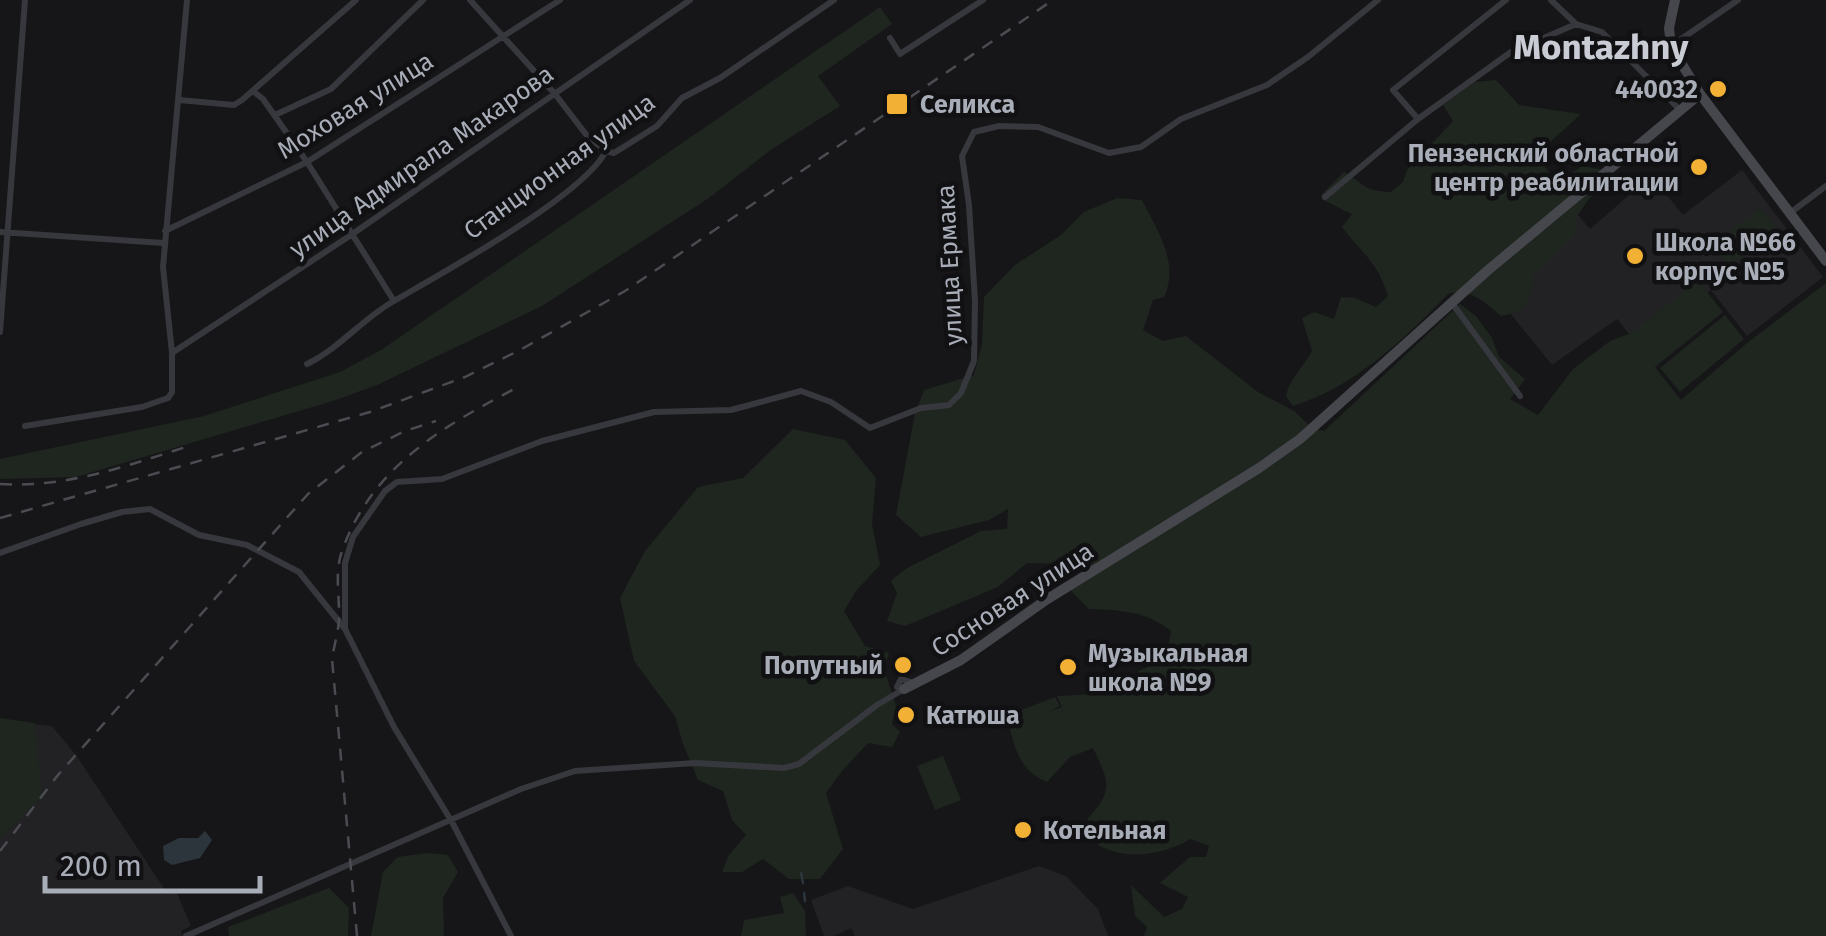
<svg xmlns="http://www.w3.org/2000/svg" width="1826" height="936" font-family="'Fira Sans',sans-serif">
	<rect width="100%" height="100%" fill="#161618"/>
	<!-- built -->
	<path fill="#222225" d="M1742,170l81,107 -76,59 -36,-46 -74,54 -20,-25 -65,46 -68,-84 88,-73 18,21 61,-53 32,39z
		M0,720l52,6 24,29 91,138 9,-2 15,35 -10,5 2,5h-183z
		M1039,866l27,10 32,33 10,27h-253l-4,-8 -17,8h-10l-13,-36 37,-14 65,23z"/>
	<!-- green -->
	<path fill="#1e261f" d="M880,7l12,17 -74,52 22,30 -68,43 -63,49 -167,108 -165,79 -44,16 -257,76 -76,2v-20l204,-43 136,-44 41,-22z
		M1496,80l23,25 62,9 -44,40 18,28 28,-16 31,6v8l-25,19 -12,17 -2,19 -41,41 -6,27 -10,9 -17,4c-15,-13 -32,-29 -53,-22 -44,45 -93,93 -155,112l-7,-9c2,-16 18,-31 26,-46l-10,-33 12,-6 20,7 7,-22 14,1 21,9 12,-11c-12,-37 -25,-41 -46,-69l10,-13 -29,-14 -2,-5 23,-23c21,11 17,19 47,20l12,-10 4,-12 46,-49 -10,-16 32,-23z
		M1117,198l25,2c15,30 38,63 22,97l-11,3 -10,30 20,11 23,-5 72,56 36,19 19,18 11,2 136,-127 16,12 16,22 7,19 26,22 -15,20 28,16 35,-46 37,-28 21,-8 67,-52 25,31 -68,55 26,33 66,-57 79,-60v653h-682l3,-9 -12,-11 -4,-31 33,32 18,-8 6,-12 -28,-14 30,-26h16l3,-11 -18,-7c-32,18 -72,23 -102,0l-1,-21c27,-28 20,-38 5,-70l-23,9 -23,25c-25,-11 -31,-28 -37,-53l9,-18 36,-14 5,9 -11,6 13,-5 -5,-11 58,-3 24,-22 27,-13 5,-27c-25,-20 -50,-21 -82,-22l-18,-18 13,-21 -16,-6 -41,-1 -29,24 -93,39 -18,-5 10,-28 -6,-12 16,-13 74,-37 26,-2 1,-20 -19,11 -68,17 -25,-22 19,-102 9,-23 50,-15 8,-31 2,-47 31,-32 46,-30 23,-23z
		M1761,208l16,22 -49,36 -16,-22z
		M1725,315l19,24 -64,53 -20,-24z
		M793,429l52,11 31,38 -4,46 8,41 -24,26 -12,20 21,35 24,7 -5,16 12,37 -4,18 8,8 -8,15 -24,-4 -26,28 -16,22 17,56 -23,30h-31l-26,-20 -21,13h-20l7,-17 17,-20 -14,-15 -9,-29 -25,-11 -15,-36 -8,-28 -41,-55 -14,-63 25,-47 53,-64 45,-9z
		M0,718l35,5 7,73 -42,42z
		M943,756l18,44 -26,10 -18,-44z
		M427,853l21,2 10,17 -15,26 1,38h-73l12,-64 15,-15z
		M329,888l20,20 -1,28h-119l-1,-9z
		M793,893l12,18 1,25h-65l3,-16 40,-7 -4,-16z"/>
	<!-- water -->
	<path fill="#2c353c" d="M205,831l7,9 -12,18 -28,7 -8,-5 -1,-14 16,-8h19z"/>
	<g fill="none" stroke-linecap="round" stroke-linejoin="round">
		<!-- stream -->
		<path stroke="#2c353c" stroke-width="2.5" d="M801,873l2,10
			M804,893l1,8"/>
		<!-- street -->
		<path stroke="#37383d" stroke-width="6" d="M470,0l85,94 33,43 18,14
			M1551,0l25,24 26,8 77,77
			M890,38l10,16 83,-54
			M1671,46l67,-46
			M253,91l10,8 44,63 87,139
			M179,100l55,5 8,-5 114,-100
			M275,115l56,-26 92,-89
			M1418,119l-25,-29 113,-90
			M1325,197l93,-78 93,-67 65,-28
			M1790,213l36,-27
			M165,231l142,-69 253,-162
			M0,232l163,11
			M1452,303l68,93
			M0,332l25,-332
			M172,353l179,-118 339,-235
			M307,364c33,-16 55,-45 87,-63 48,-28 189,-105 212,-150l8,2 43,-27 25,-28 38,-20 114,-78
			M25,426l117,-19 26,-9 4,-6v-39l-9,-86 24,-267
			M0,553l81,-29 41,-12 28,-3 49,26 48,10 52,27 46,57 49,98 58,95 59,114
			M345,629v-66l8,-26 32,-46 12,-9 45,-3 100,-38 112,-29 77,-2 70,-19 30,11 39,26 51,-20 28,-3 12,-12 13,-32 1,-60 -6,-96 -7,-49 12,-24 25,-6 39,1 71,26 32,-6 40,-28 86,-34 41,-28 70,-57
			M186,936l335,-147 54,-18 120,-8 89,5 15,-4 78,-59 27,-16 -7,-2 4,-8 13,4"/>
		<!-- secondary -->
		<path stroke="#45474d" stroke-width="10" d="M1675,0l-6,28 2,18 29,48 126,167
			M904,689l57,-29 85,-60 213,-132 41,-29 187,-168 213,-177"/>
		<!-- rail -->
		<path stroke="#4a4c52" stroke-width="2.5" stroke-dasharray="12 10" stroke-linecap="butt" d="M0,484c67,4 126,-18 189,-38
			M0,518l370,-106 95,-35 55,-27 105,-59 428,-291
			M0,851l58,-76 250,-281 54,-42 43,-21 31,-10
			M357,936l-25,-277c2,-13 6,-26 7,-39 1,-23 -5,-47 3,-69 30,-85 103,-126 178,-165"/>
	</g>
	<!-- markers -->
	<g fill="#f2b134" stroke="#111113" stroke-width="4">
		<circle cx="1718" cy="89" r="10"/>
		<rect x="885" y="92" width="24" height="24" rx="5"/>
		<circle cx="1699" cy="167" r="10"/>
		<circle cx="1635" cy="256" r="10"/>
		<circle cx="903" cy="665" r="10"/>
		<circle cx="1068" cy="667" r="10"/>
		<circle cx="906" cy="715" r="10"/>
		<circle cx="1023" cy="830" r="10"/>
	</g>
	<g text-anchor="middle" stroke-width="9" stroke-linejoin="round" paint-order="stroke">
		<!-- poi labels -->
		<g font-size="25" font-weight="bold" fill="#a8adb8" stroke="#111113" text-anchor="start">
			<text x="1698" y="98" text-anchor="end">440032</text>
			<text x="920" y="113">Селикса</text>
			<text x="1679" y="162" text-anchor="end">Пензенский областной<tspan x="1679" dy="29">центр реабилитации</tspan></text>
			<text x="1655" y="251">Школа №66<tspan x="1655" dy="29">корпус №5</tspan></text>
			<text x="1088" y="662">Музыкальная<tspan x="1088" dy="29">школа №9</tspan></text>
			<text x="883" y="674" text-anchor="end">Попутный</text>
			<text x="926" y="724">Катюша</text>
			<text x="1043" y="839">Котельная</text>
		</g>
		<!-- street labels -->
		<g font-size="25" fill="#a8adb8" stroke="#111113">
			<text transform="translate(355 105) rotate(-32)" y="9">Моховая улица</text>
			<text transform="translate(421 161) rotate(-35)" y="9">улица Адмирала Макарова</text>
			<text transform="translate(559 166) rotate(-36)" y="9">Станционная улица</text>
			<text transform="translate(949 265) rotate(-93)" y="9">улица Ермака</text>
			<text transform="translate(1012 599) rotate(-33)" y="9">Сосновая улица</text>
		</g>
		<!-- district labels -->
		<g font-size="35" font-weight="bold" fill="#c9ccd4" stroke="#111113">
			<text x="1601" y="59">Montazhny</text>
		</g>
	</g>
	<!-- scale -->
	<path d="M45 876v15h215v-15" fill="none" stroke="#a8adb8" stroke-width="5"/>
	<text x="60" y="876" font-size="30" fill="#a8adb8" stroke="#111113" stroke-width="8" paint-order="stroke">200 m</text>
</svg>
